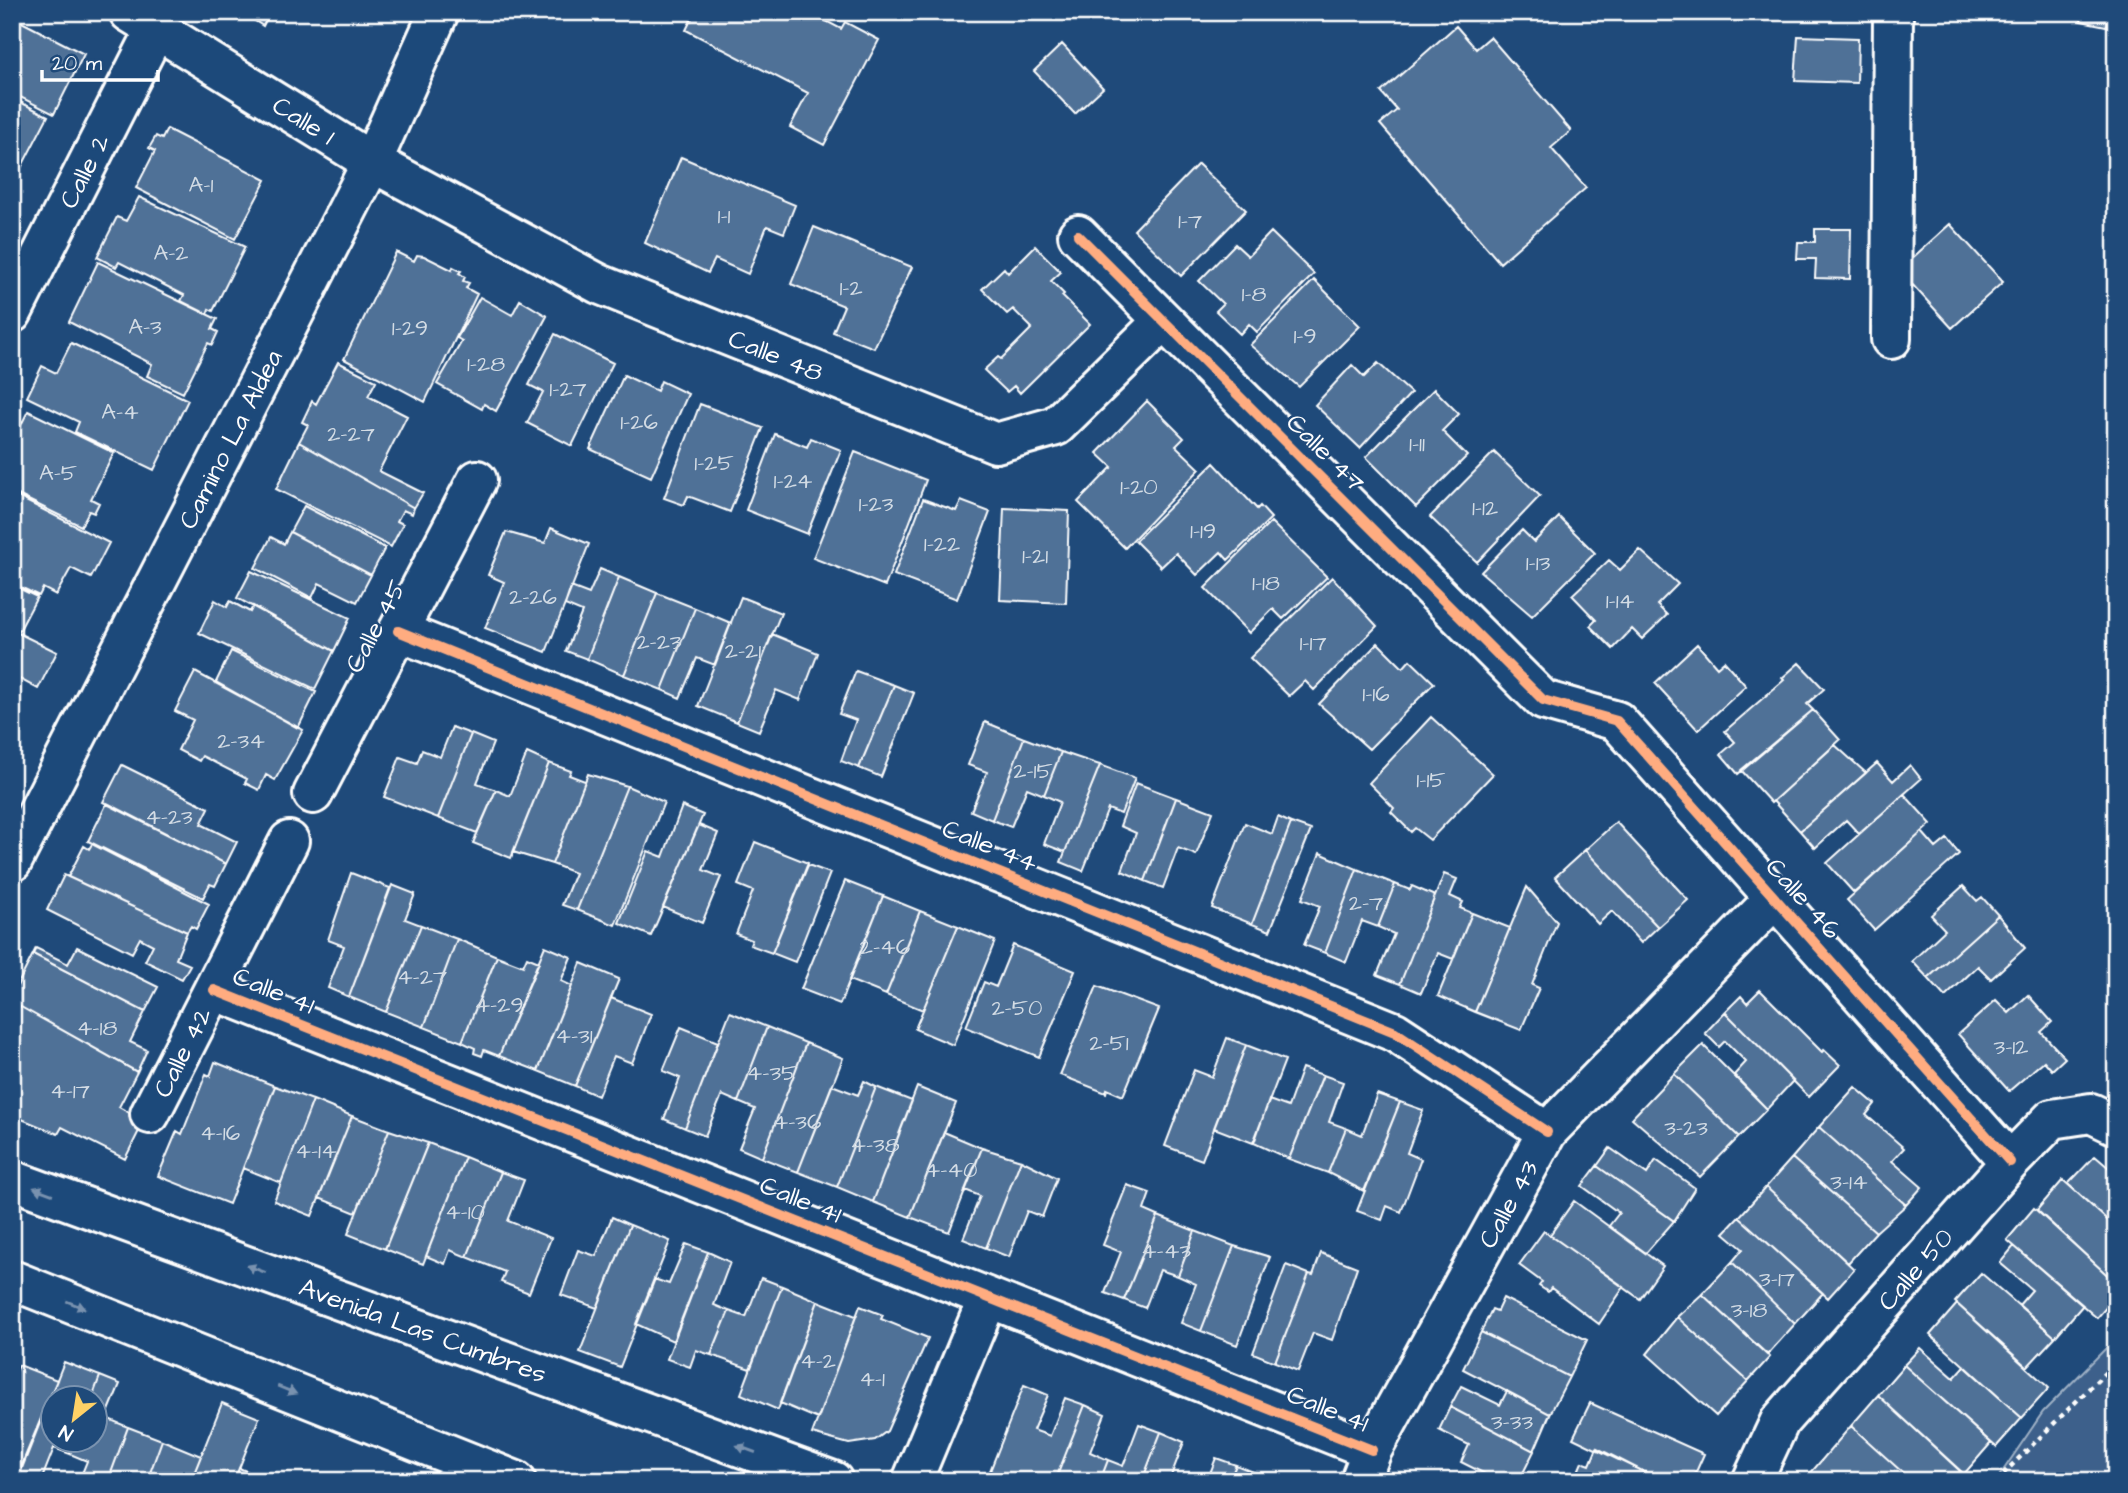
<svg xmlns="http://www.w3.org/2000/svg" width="2128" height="1493" font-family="'Architects Daughter',sans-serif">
	<rect width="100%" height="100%" fill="#1f4a7a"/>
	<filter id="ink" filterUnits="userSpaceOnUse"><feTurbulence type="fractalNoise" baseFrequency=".0143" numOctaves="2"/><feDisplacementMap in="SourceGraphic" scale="14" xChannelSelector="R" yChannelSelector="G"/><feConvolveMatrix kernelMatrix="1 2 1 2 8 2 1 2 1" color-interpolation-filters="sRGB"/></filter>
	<g filter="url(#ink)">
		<!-- green -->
		<path fill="#3c618b" stroke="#9eb0c5" stroke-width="2" d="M2116,1338v143h-120l47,-69z"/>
		<!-- building -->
		<path fill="#507197" stroke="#fff" stroke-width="2" d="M241,12h29l-7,14z
			M695,12h114l32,17 4,-7 34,18 -55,105 -34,-18 18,-34 -122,-63z
			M2083,12h33v16l-35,-7z
			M12,17l72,37 -30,60 -42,-21z
			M1456,26l20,23 14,-12 81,94 -20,17 35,40 -86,75 -120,-139 17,-14 -16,-18z
			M1798,36l60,2 -1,45 -62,-2z
			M1062,44l41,44 -28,26 -41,-43z
			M12,98l36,18 -30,58 -6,-3z
			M167,129l99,51 -31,59 -99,-51 19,-37 -6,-3 7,-12 6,3z
			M681,157l114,48 -11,28 -17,-7 -19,48 -33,-15 -7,14 -63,-30z
			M1198,164l48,46 -65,66 -47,-46z
			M139,197l106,50 -32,64 -4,-2 -2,5 -26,-13 3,-6 -65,-33 -3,5 -19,-10 20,-40 9,4z
			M1950,224l53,58 -51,46 -53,-58z
			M814,227l98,40 -38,81 -41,-16 11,-26 -53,-22z
			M1815,229h36l-1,50 -35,-1 1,-19h-19l1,-17h17z
			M1271,232l43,42 -57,58 -8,-8 -9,10 -24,-23 7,-7 -24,-23 36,-37 13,12z
			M1035,246l26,26 -10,9 13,13 -2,2 28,28 -70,69 -6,-7 -7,6 -23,-22 14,-13 3,2 31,-31 -19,-19 -6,5 -25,-25 22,-21 4,5z
			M396,252l18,9 3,-6 7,1 28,14 1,-3 8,4 -2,2 6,4 -2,4 6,2 -3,5 11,6 -52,108 -81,-43z
			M98,262l119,57 -5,10 6,3 -6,13 -4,-2 -25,50 -36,-17 5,-12 -83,-42z
			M1314,280l46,46 -61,61 -49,-42z
			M480,297l32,18 8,-15 27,16 -51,95 -12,-7 -2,5 -45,-25 25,-43 -5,-3z
			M555,334l58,29 -41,83 -45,-23 16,-31 -14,-7z
			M71,343l117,57 -34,70 -79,-38 4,-10 -52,-25 15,-31 14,7z
			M338,362l38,19 -8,15 39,20 -28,55 44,22 -9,15 -115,-66 9,-17 -6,-3 10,-21 4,3z
			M1378,363l33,30 -51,55 -45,-43 37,-40 12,12z
			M624,375l33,16 4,-10 27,13 -37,83 -61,-28z
			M1434,389l25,25 -17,17 25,25 -51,51 -50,-50z
			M1147,401l37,37 -8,8 24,23 -75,79 -47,-46 34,-35 -15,-14z
			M700,404l63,24 -33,84 -42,-16 -4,9 -20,-7z
			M28,411l86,42 -23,46 8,4 -5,10 -5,-2 -8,15 -69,-34v-49z
			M775,434l32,13 4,-9 30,12 -34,84 -61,-24z
			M299,442l115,66 -2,6 -9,-4 -6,11 6,3 -12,23 -115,-58z
			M855,452l71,28 -41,106 -72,-28z
			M1494,452l46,44 -63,66 -47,-45z
			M1214,463l43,46 3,-3 11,12 -43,42 -7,-8 -24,23 -21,-22 -15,14 -26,-26z
			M12,494l97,49 -18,35 -20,-10 -15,27 -13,-7 -4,8 -27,-13z
			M923,499l33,12 5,-10 29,11 -33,87 -63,-24z
			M304,506l81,42 -14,27 -81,-43z
			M1004,508l65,3 -3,92 -66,-3z
			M1559,517l36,36 -63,63 -51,-44 41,-42 12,12z
			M1271,522l56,55 -44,42 -10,-10 -24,24 -44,-45z
			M551,528l38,16 -43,108 -61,-24 19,-46 -16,-7 18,-43 39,11z
			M290,532l81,43 -14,27 -38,-19 -7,15 -57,-30 16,-31 13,7z
			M1640,550l38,34 -21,21 10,10 -25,24 -10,-10 -19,20 -23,-23 6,-6 -24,-25 37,-35 11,10z
			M600,569l19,8 -32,82 -21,-8 16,-39 -17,-7 6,-18 18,7z
			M251,571l99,47 -16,33 -97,-53z
			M619,577l38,16 -33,82 -37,-16z
			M1332,577l45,49 -63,64 -9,-9 -16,15 -39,-38z
			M12,585l25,12 -19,36 39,19 -19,37 -26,-14z
			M657,593l38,15 -33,82 -38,-15z
			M741,597l40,16 -44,109 -39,-16z
			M215,600l12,7 3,-6 20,11 3,-6 81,45 -19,38 -116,-56z
			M695,608l36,15 -16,42 -18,-7 -17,40 -18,-8z
			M772,634l46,19 -18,47 -24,-10 -17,41 -22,-9z
			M1378,643l25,25 7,-8 24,23 -65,66 -50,-45z
			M1697,644l20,23 7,-6 22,25 -48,44 -43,-47z
			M231,651l85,41 -18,36 -82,-46z
			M1799,663l25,26 -17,15 6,6 -75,64 -17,-20 14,-12 -10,-11 59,-51 -2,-2z
			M856,671l38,14 -35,83 -18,-7 15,-41 -17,-6z
			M195,672l108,58 -28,50 -9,-5 -7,15 -14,-7 2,-4 -45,-23 -3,5 -21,-11 15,-30 -18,-9z
			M894,685l20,8 -33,84 -22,-9z
			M1813,710l27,30 -69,63 -30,-33z
			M1431,717l62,57 -63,66 -15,-12 -4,4 -20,-20 3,-4 -25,-25z
			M985,722l39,16 -32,82 -21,-9 16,-39 -19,-7z
			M452,727l19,7 -33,84 -54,-21 16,-40 17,6 5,-13 18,7z
			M471,734l22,9 -16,40 19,7 -19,43 -39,-15z
			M1024,738l37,14 -17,43 -17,-7 -16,39 -19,-7z
			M1835,745l31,28 -66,58 -27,-30z
			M1061,752l39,13 -35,87 -21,-8 16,-42 -16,-7z
			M527,753l22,10 -38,95 -38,-15 23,-53 14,6z
			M549,763l22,8 -2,4 16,6 -33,83 -39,-12z
			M1877,763l16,18 17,-16 11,14 -62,55 -13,-14 -31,28 -15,-17z
			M122,765l87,43 -8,16 36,18 -11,22 -123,-62z
			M1100,765l35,13 -14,36 -13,-5 -25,62 -22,-9z
			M588,774l39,12 -50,124 -15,-5 13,-32 -23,-9z
			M1136,783l40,15 -31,83 -23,-10 14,-38 -16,-7z
			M627,786l37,16 -49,123 -38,-15z
			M1904,794l27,30 -77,69 -27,-30z
			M1176,798l37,14 -17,43 -18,-7 -15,40 -18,-7z
			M107,803l119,61 -11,22 -5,-2 -7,14 -115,-57z
			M682,806l21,9 -52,121 -32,-13 29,-72 15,6z
			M1278,817l13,6 -39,101 -40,-16 33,-85 27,11z
			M1616,822l72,78 -30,27 -73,-77z
			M1291,823l20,7 -41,101 -18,-7z
			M699,825l19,8 -15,37 18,7 -19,46 -39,-16z
			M1922,832l14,16 11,-9 12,15 -85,76 -27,-30z
			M755,842l53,21 -36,90 -22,-8 2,-5 -16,-6 17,-43 -15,-6z
			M92,844l117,60 -13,25 -5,-3 -4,6 -119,-55 16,-31 5,3z
			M1585,850l73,77 -17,16 -29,-32 -14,13 -43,-47z
			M1320,853l37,16 -32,84 -21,-8 16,-39 -18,-7z
			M808,865l22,8 -35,89 -23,-9z
			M1357,869l38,15 -17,43 -16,-6 -16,41 -21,-9z
			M351,873l39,15 -41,109 -21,-9 16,-42 -16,-6z
			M1444,874l13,5 -7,17 13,6 -3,6 12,5 -19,46 -15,-6 -17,40 -21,-9z
			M64,875l123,57 -11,27 14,6 -8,14 -37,-18 8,-16 -13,-7 -8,15 -85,-43z
			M845,881l38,15 -43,108 -39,-15z
			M1395,884l15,6 2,-4 23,10 -35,88 -23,-9 17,-41 -16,-7z
			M392,885l23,9 -10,25 16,6 -35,87 -37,-15z
			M1963,886l14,15 5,-4 16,18 -70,63 -16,-17 33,-31 -14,-15z
			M1527,887l30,35 -25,63 7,3 -18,42 -46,-18z
			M883,896l37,15 -34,84 -37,-15z
			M920,911l38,15 -35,84 -37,-15z
			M1472,913l38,15 -35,84 -37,-16z
			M1998,915l27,33 -34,31 -13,-13 -33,31 -17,-19z
			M421,925l36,14 -33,88 -38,-15z
			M958,926l37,15 -42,104 -38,-16z
			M457,939l40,17 -35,86 -38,-15z
			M1013,945l62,26 -36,86 -73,-30 18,-45 12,5z
			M545,946l26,11 -10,24 11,5 -34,85 -39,-15z
			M77,947l81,40 -13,25 -112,-58 3,-6 32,16z
			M33,954l112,58 -15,30 17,8 -10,22 -125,-70v-6z
			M497,956l26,10 4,-9 12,5 -40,94 -15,-6 -2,6 -8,-3 1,-5 -13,-6z
			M581,963l38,16 -44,107 -37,-15z
			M1097,986l62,23 -36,87 -16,-7 -1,4 -46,-18z
			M1760,990l62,62 2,-2 16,15 -31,32 -84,-85 16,-16 6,7z
			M2028,995l24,27 -11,10 24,26 -13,12 -8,-9 -35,30 -51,-57 38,-34 13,13z
			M611,998l40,16 -19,49 -18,-7 -16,40 -23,-10z
			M12,1002l125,70 -18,35 25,14 -19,38 -63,-32 -4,7 -46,-19z
			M730,1012l37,15 -29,75 -16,-7 -17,41 -20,-8z
			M1725,1012l68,69 -26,28 -33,-34 12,-13 -21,-21 -6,6 -14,-14z
			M681,1027l37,15 -33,86 -21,-9 16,-41 -17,-7z
			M767,1027l39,16 -44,115 -23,-10 16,-39 -17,-7z
			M1227,1038l19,7 -44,115 -37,-14 29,-76 18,7z
			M806,1043l37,15 -45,114 -36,-14z
			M1246,1045l39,15 -32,83 -39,-15z
			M1703,1045l64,64 -28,28 -65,-63z
			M215,1062l60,24 -46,118 -71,-28 19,-45 5,3 24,-60 4,2z
			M1302,1068l21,7 -34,84 -35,-16 15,-43 19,7z
			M1674,1074l65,63 -39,40 -68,-59z
			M1323,1075l20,7 -14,40 17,6 -18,45 -39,-14z
			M864,1081l12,6 -39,100 -39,-15 34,-87 26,10z
			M275,1086l38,14 -32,83 -38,-15z
			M876,1087l36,14 -39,101 -36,-15z
			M917,1087l39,16 -46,114 -37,-15z
			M1855,1087l20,17 -9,11 38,33 -12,13 30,26 -16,18 -87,-78z
			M1377,1094l23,8 -36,89 -36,-18 18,-45 16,7z
			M313,1100l39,16 -40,100 -38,-15z
			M1400,1102l23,8 -16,43 14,6 -20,53 -14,-6 -5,14 -25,-9z
			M352,1116l37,14 -33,83 -37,-15z
			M1819,1127l87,78 -30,27 -84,-74z
			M389,1130l39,13 -43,106 -37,-15z
			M944,1132l38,16 -33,84 -39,-15z
			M428,1143l37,14 -42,107 -38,-15z
			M982,1148l39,12 -35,88 -23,-9 17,-43 -15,-6z
			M1610,1148l37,26 9,-14 39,28 -21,33 -77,-55z
			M2095,1156l21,18v54l-48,-44z
			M465,1157l36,15 -34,85 -17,-7 -5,14 -19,-8z
			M1792,1158l84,74 -28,31 -82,-76z
			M1021,1160l36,18 -15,39 -15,-6 -18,46 -23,-9z
			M1597,1166l77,55 -28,32 -37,-27 10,-13 -37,-27z
			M501,1172l23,8 -16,41 43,17 -22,55 -28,-11 4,-10 -38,-15z
			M2063,1180l53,48v55l-79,-73z
			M1127,1185l23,8 -6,17 14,6 -34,84 -19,-7 16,-41 -18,-7z
			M1766,1187l88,82 -26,29 -89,-81z
			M1574,1201l89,65 -23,33 -90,-64z
			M2034,1208l82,75v13l-19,22 -90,-78z
			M1158,1216l37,15 -17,45 -18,-6 -15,38 -21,-8z
			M612,1217l18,8 -33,83 -36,-13 17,-45 18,6z
			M1739,1217l84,76 -28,31 -63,-62 11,-13 -19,-16z
			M630,1225l40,16 -50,126 -40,-15z
			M1195,1231l39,15 -33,85 -20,-8 15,-39 -18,-8z
			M1544,1231l80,56 -25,37 -48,-36 -3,4 -9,-6 3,-4 -23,-17z
			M686,1244l22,8 -35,89 -37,-17 18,-45 15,5z
			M1234,1246l36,11 -33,88 -36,-14z
			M2014,1246l69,59 -28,32 -36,-32 13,-15 -32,-27z
			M708,1252l22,10 -16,43 15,6 -18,44 -15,-5 -6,17 -23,-8z
			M1321,1253l36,14 -25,73 -19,-7 -15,38 -23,-9 34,-88 4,1z
			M1732,1262l63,62 -28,31 -65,-61z
			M1286,1265l23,9 -34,88 -22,-9z
			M1981,1273l74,64 -28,30 -72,-65z
			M761,1278l21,8 -32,83 -39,-14 18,-44 17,6z
			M782,1286l36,15 -40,109 -37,-16z
			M1702,1294l68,63 -22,24 -71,-64z
			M1503,1298l84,42 -18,37 -88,-45 11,-23 5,2z
			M818,1301l38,15 -38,103 -38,-16z
			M1957,1304l92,84 -27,30 -92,-83z
			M860,1306l23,9 -2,4 47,19 -41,93 -12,9 -26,4 -37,-10z
			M1677,1317l71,64 -32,35 -69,-62z
			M1481,1332l88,45 -19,37 -87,-45z
			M1920,1348l34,30 11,-12 57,52 -26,29 -92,-82z
			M64,1362l36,14 -8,22h-40v42h23l-5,14 -16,-6 -13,33h-24z
			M19,1365l38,15 -42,101 -3,-1v-99z
			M1904,1365l87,78 -27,31 -86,-79z
			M100,1376l20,8 -14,34 22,9 -20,54h-29l8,-20 -17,-7 5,-14h19v-42h-2z
			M1024,1385l24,10 -15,35 17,6 15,-38 20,7 -30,76h-22l-18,-7 -2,6 -23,-9z
			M1461,1386l39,19 7,-14 43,23 -16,37 -84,-44z
			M1878,1395l82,76 -8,10h-40l-61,-55z
			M222,1403l37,15 -25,63h-43z
			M1590,1403l114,51 -12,27h-30l-89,-43z
			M1085,1405l20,9 -15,38 18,8 -8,21h-45z
			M1450,1407l84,44 -15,30h-20l-38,-19 8,-17 -30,-15z
			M1139,1424l22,8 -19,49h-42l8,-21 15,6z
			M1851,1426l61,55h-97l-7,-5z
			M128,1427l34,13 -15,41 -20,-3 -1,3h-18z
			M1161,1432l23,10 -15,39h-27z
			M162,1440l39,16 -10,25h-44z
			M1597,1448l65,33h-88l8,-19 8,3z
			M1216,1458l20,7 -7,16h-22z
			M1236,1465l20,8 -3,8h-24z
			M239,1468l31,13h-36z"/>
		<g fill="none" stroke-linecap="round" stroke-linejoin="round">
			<!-- minor casing -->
			<g stroke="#fff" stroke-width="44">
				<path id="minor" d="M129,12l243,150 227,122 397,159 60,-17 106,-104
					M1078,235l465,465 74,21 393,441
					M12,313l144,-284
					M1891,339l2,-327
					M398,631l997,401 152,100
					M313,794l164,-314
					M12,862l360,-700 67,-150
					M214,990l1158,460
					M150,1114l139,-273
					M912,1481l76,-183
					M1360,1481l12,-31 175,-318 227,-233
					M1752,1481l28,-60 230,-259 42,-43 39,-6 25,12"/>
			</g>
			<!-- highway casing -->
			<g stroke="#fff" stroke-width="44">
				<path id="highway" d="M12,1180l821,301
					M12,1280l504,201"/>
			</g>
			<!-- path -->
			<path stroke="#fff" stroke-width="4.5" stroke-dasharray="5 5" stroke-linecap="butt" d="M1996,1481l120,-119"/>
			<!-- minor -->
			<use href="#minor" stroke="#1f4a7a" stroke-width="38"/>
			<!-- highway -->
			<use href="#highway" stroke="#1f4a7a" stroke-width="38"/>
			<!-- cycleway casing -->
			<g stroke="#1f4a7a" stroke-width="15">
				<path id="cycleway" d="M1078,235l465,465 74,21 393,441
					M398,631l997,401 152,100
					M214,990l1158,460"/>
			</g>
			<!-- cycleway -->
			<use href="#cycleway" stroke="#ffac80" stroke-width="10"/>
		</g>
		<!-- one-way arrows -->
		<defs><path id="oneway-solid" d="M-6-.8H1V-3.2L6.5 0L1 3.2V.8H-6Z" transform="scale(1.75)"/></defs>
		<g fill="#7992af">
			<use href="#oneway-solid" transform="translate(43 1191) rotate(-160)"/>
			<use href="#oneway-solid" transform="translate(256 1269) rotate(-160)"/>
			<use href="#oneway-solid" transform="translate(76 1305) rotate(22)"/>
			<use href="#oneway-solid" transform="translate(287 1390) rotate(22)"/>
			<use href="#oneway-solid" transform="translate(746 1449) rotate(-160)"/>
		</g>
	</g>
	<g text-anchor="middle" stroke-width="5" stroke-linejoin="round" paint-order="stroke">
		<!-- number labels -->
		<g font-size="23" fill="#d3dce5">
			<text x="201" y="192">A-1</text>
			<text x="724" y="223">1-1</text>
			<text x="1190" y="228">1-7</text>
			<text x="171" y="260">A-2</text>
			<text x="851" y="295">1-2</text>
			<text x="1254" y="301">1-8</text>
			<text x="145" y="334">A-3</text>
			<text x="410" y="335">1-29</text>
			<text x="1305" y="343">1-9</text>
			<text x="486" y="371">1-28</text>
			<text x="568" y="396">1-27</text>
			<text x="120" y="419">A-4</text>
			<text x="639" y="429">1-26</text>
			<text x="351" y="441">2-27</text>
			<text x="1417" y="451">1-11</text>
			<text x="714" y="470">1-25</text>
			<text x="58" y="480">A-5</text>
			<text x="793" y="488">1-24</text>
			<text x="1139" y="494">1-20</text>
			<text x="876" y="511">1-23</text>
			<text x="1485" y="515">1-12</text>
			<text x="1203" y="538">1-19</text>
			<text x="942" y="551">1-22</text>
			<text x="1035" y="563">1-21</text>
			<text x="1538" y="570">1-13</text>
			<text x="1266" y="590">1-18</text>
			<text x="533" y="604">2-26</text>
			<text x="1620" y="608">1-14</text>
			<text x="659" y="649">2-23</text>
			<text x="1313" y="650">1-17</text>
			<text x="743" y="658">2-21</text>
			<text x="1376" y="701">1-16</text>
			<text x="241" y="748">2-34</text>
			<text x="1033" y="778">2-15</text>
			<text x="1431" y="787">1-15</text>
			<text x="169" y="824">4-23</text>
			<text x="1366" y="910">2-7</text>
			<text x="885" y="954">2-46</text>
			<text x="422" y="984">4-27</text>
			<text x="499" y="1012">4-29</text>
			<text x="1017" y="1015">2-50</text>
			<text x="97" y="1035">4-18</text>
			<text x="574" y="1043">4-31</text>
			<text x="1109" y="1050">2-51</text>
			<text x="2011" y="1054">3-12</text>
			<text x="772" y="1080">4-35</text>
			<text x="70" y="1098">4-17</text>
			<text x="797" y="1129">4-36</text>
			<text x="1686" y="1135">3-23</text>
			<text x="220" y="1140">4-16</text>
			<text x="875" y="1152">4-38</text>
			<text x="316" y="1158">4-14</text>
			<text x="951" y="1177">4-40</text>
			<text x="1849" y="1189">3-14</text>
			<text x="465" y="1219">4-10</text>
			<text x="1166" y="1258">4-43</text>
			<text x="1777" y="1286">3-17</text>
			<text x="1749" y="1317">3-18</text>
			<text x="818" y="1368">4-2</text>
			<text x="872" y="1386">4-1</text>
			<text x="1512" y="1429">3-33</text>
		</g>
		<!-- street labels -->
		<g font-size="26" fill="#fff" stroke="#1f4a7a">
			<text transform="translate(304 120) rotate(32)" y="9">Calle 1</text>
			<text transform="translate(84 171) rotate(-63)" y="9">Calle 2</text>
			<text transform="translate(776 355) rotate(22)" y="9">Calle 48</text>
			<text transform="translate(230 439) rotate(-63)" y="9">Camino La Aldea</text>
			<text transform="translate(1326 452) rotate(45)" y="9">Calle 47</text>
			<text transform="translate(375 626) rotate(-62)" y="9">Calle 45</text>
			<text transform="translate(990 845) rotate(22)" y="9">Calle 44</text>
			<text transform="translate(1804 898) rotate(48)" y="9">Calle 46</text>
			<text transform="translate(274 990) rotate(22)" y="9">Calle 41</text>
			<text transform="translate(182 1052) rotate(-63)" y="9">Calle 42</text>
			<text transform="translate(801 1199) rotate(22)" y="9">Calle 41</text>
			<text transform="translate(1508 1204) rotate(-61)" y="9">Calle 43</text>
			<text transform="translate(1915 1269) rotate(-49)" y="9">Calle 50</text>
			<text transform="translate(423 1330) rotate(20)" y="9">Avenida Las Cumbres</text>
			<text transform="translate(1328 1408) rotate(22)" y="9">Calle 41</text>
		</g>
	</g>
	<!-- margin -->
	<rect width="2128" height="1493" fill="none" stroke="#1f4a7a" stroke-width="42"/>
	<rect x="21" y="21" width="2086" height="1451" fill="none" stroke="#fff" stroke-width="2.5" filter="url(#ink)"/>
	<!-- north arrow -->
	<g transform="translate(74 1419) rotate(210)"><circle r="33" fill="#1f4a7a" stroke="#7992af" stroke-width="2"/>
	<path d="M0-5L12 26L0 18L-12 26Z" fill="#ffd166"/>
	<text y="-10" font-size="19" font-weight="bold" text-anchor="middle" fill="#ffffff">N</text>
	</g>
	<!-- scale -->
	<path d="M42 70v10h116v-10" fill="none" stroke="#ffffff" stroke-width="3.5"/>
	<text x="52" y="70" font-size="21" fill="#ffffff" stroke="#1f4a7a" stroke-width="5" paint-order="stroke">20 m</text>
</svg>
